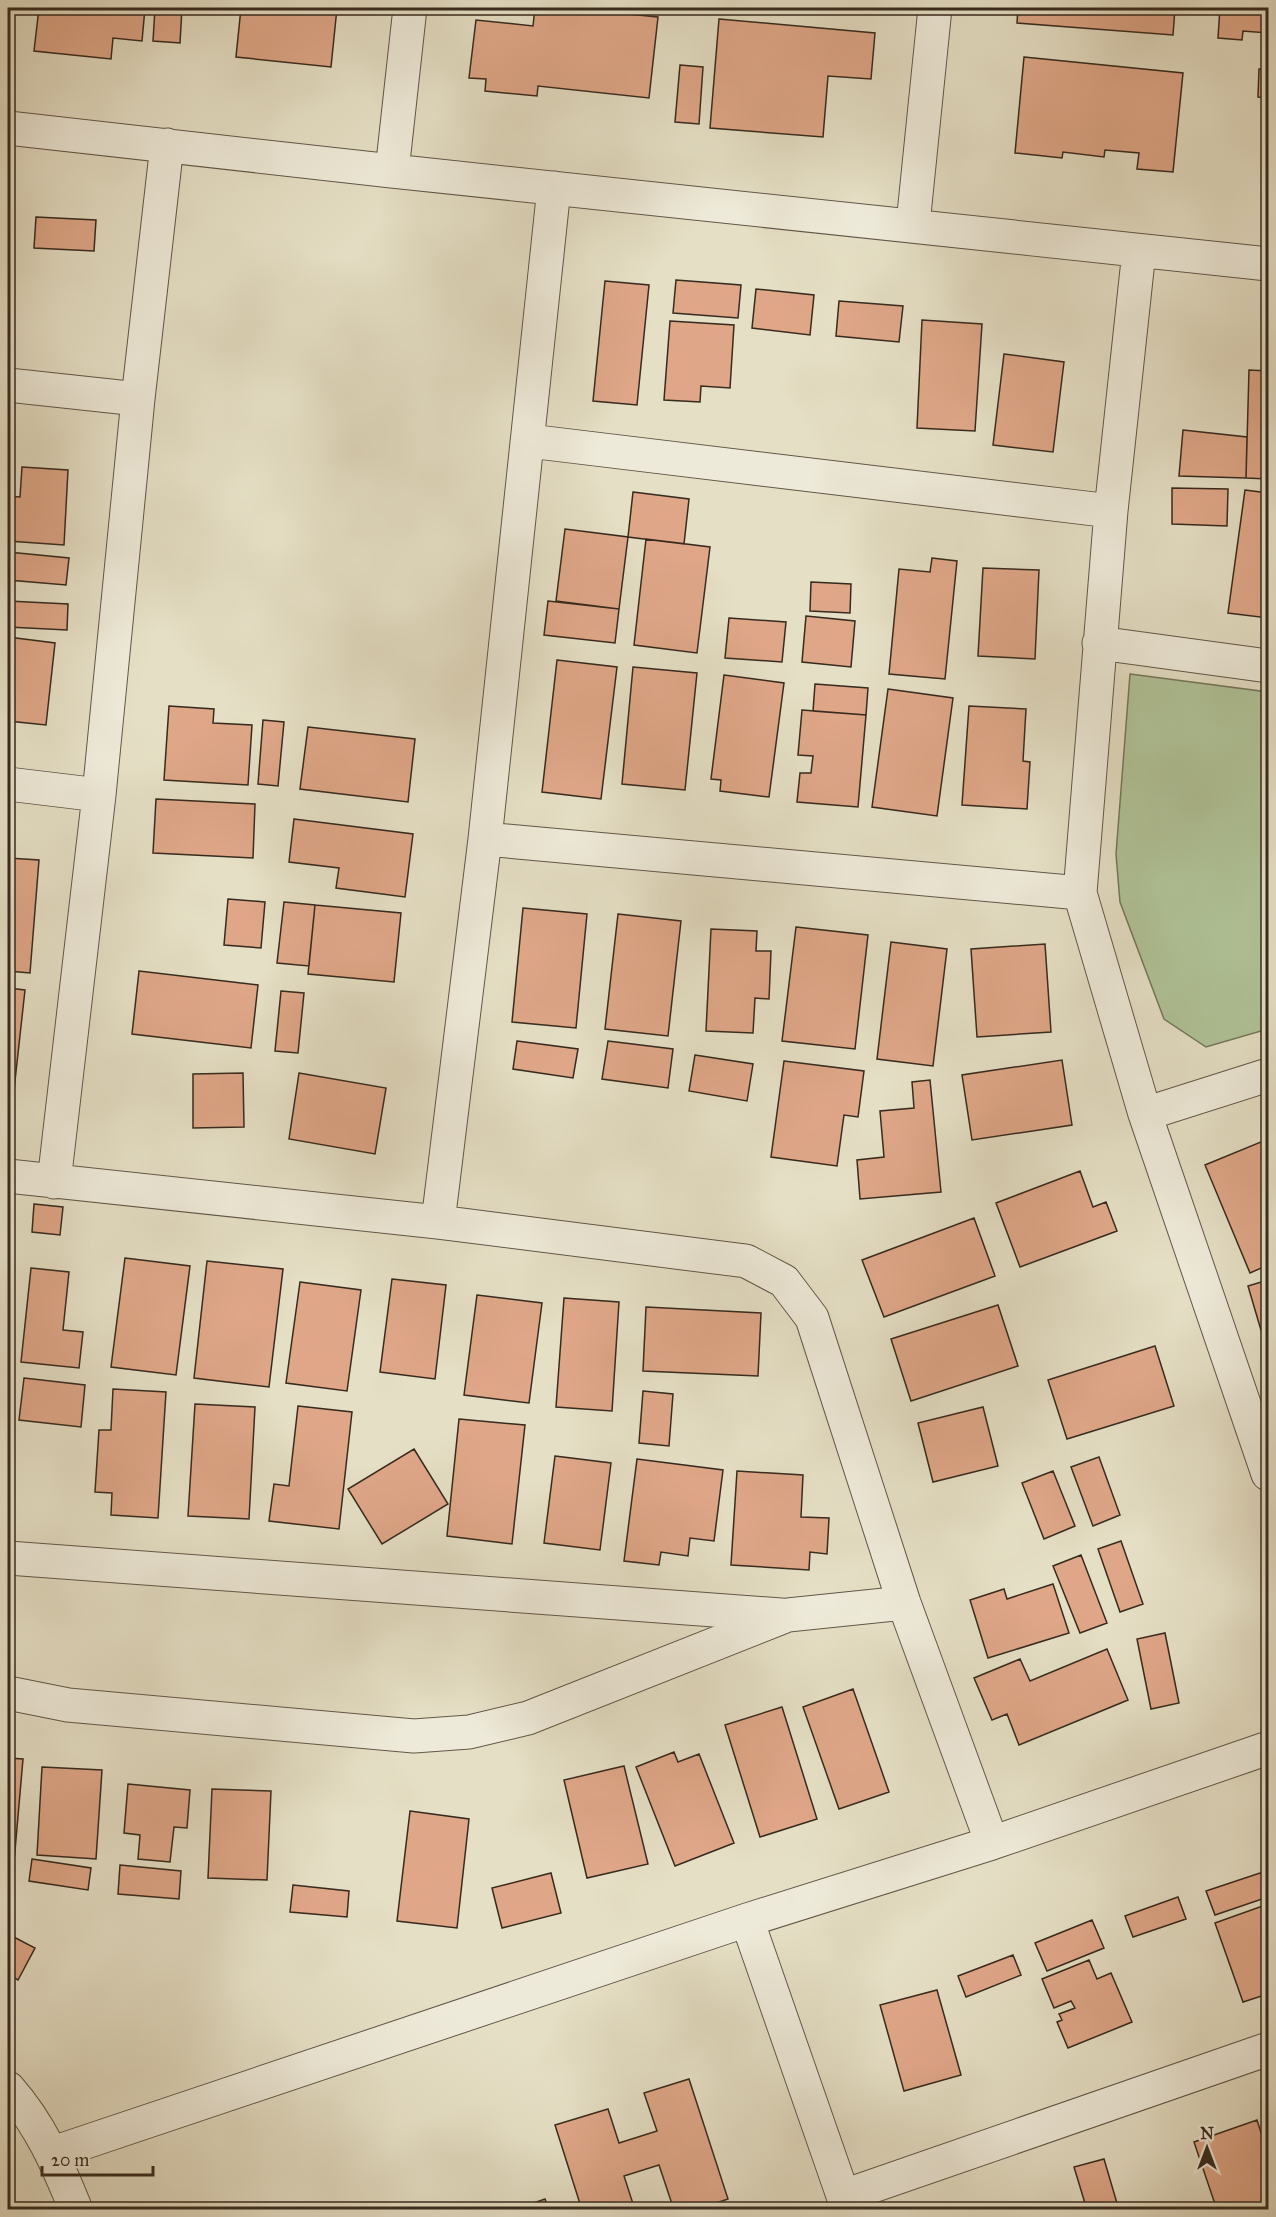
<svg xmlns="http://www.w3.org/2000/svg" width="1276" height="2217" font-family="'IM FELL Great Primer',serif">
	<rect width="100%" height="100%" fill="#e5dfc5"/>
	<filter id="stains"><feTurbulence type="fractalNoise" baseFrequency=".00333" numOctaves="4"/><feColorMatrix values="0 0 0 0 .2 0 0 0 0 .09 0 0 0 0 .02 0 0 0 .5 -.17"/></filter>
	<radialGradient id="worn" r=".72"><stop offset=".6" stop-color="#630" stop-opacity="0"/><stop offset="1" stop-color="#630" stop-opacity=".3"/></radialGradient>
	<!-- green -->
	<path fill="#b0c398" stroke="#74765b" stroke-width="1.5" d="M1130,674l138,18v337l-62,18 -42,-28 -44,-117 -4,-48z"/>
	<!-- building -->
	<path fill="#dfa788" stroke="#372a1e" stroke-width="1.5" d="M39,8h106l-3,33 -29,-3 -2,21 -77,-8z
		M155,8h27l-2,35 -27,-2z
		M241,8h96l-6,59 -95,-10z
		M535,8h31l92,9 -9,81 -111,-12 -1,10 -52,-5 1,-12 -17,-1 7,-58 57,6z
		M1018,8h157l-2,27 -156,-12z
		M1220,8h48v25l-25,-2 -1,9 -24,-2z
		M719,19l156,14 -4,46 -43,-3 -5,61 -113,-9z
		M1024,57l159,16 -10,99 -36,-3 2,-16 -34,-3 -1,7 -41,-5 -1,6 -47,-5z
		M680,65l23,2 -4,57 -24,-2z
		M1259,69h9v29l-10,-1z
		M1264,128h4v60h-6z
		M36,217l60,3 -2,31 -60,-3z
		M676,280l65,5 -3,33 -65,-5z
		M605,281l44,4 -12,120 -44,-4z
		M756,289l58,6 -4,40 -58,-7z
		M839,301l64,5 -4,36 -63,-6z
		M922,320l60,4 -7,107 -58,-3z
		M670,321l64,4 -4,63 -29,-2 -1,16 -36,-2z
		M1004,354l60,8 -11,90 -60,-7z
		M1249,370l19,1v108l-22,-1z
		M1183,430l64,7 -1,41 -67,-2z
		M22,467l46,3 -4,75 -56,-4v-45l12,1z
		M1172,488l56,1 -1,37 -55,-2z
		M1245,490l23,3v125l-40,-5z
		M633,492l56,7 -5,45 -56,-7z
		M565,529l63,8 -9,72 -63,-8z
		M646,539l64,8 -13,106 -63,-8z
		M8,552l61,6 -3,27 -58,-5z
		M932,558l25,3 -12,118 -56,-5 10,-105 31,3z
		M983,568l56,2 -4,89 -57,-3z
		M811,582l40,2 -1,29 -40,-2z
		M8,601l60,3 -1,26 -59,-3z
		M548,601l71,8 -4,34 -71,-8z
		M806,616l49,5 -4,46 -49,-5z
		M729,618l57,4 -4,40 -57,-4z
		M8,637l47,6 -9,82 -38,-4z
		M557,660l60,7 -16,132 -59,-7z
		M633,667l64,6 -12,117 -63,-6z
		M724,675l60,8 -15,114 -49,-6 1,-11 -10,-1z
		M815,684l53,4 -2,27 -53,-4z
		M888,689l65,9 -16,118 -65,-9z
		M169,706l45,3 -1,14 39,2 -4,60 -84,-5z
		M969,706l57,3 -3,52 7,1 -3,47 -65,-4z
		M802,710l64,5 -8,92 -61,-5 3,-29h11l2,-17 -15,-1z
		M263,720l21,2 -6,64 -20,-2z
		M308,727l107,12 -7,63 -108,-13z
		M156,799l99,5 -2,54 -100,-5z
		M294,819l119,15 -8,63 -69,-9 3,-20 -50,-6z
		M8,858l31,2 -9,113 -22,-2z
		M228,899l37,3 -4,46 -37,-3z
		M284,902l31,3 -6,61 -32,-3z
		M315,905l86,8 -7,69 -86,-8z
		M523,908l64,6 -11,114 -64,-6z
		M618,914l63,7 -13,115 -63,-7z
		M796,927l72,8 -13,114 -73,-8z
		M711,929l46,2 -1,20h15l-2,48 -14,-1 -2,35 -47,-2z
		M891,942l56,7 -14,117 -56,-7z
		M1045,944l6,88 -74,5 -6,-88z
		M139,971l119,14 -7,63 -119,-14z
		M8,988l17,2 -13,118 -4,-1z
		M281,991l23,2 -6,60 -23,-2z
		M517,1041l61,8 -5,29 -60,-9z
		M608,1041l65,8 -5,39 -66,-9z
		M695,1055l58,9 -6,37 -58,-10z
		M1062,1060l10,65 -100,15 -10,-65z
		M784,1061l80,10 -6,46 -14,-2 -7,51 -66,-9z
		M243,1073l1,54 -51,1v-54z
		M299,1073l87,15 -11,66 -86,-15z
		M930,1080l11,112 -81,7 -3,-39 27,-3 -4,-46 34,-3 -2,-26z
		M1268,1139v126l-18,8 -45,-108z
		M1080,1171l13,36 13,-5 11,29 -97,36 -24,-64z
		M34,1204l29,3 -3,28 -28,-3z
		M974,1218l21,58 -111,41 -22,-57z
		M125,1258l65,8 -14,109 -65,-8z
		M207,1261l76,8 -14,118 -75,-9z
		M31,1268l38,4 -6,58 20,2 -4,36 -58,-6z
		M392,1279l54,6 -11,94 -55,-7z
		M1268,1280v74l-20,-68z
		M300,1282l61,8 -14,101 -61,-8z
		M477,1295l65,8 -13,100 -65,-8z
		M564,1298l55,4 -7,109 -56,-4z
		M998,1305l20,61 -107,35 -20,-62z
		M646,1307l115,6 -3,63 -115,-5z
		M1155,1346l19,60 -107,33 -19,-59z
		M24,1378l61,7 -4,42 -62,-7z
		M113,1389l53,3 -8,126 -47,-3 1,-22 -17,-1 4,-62h12z
		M643,1391l30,3 -4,52 -30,-3z
		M195,1404l60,3 -6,112 -61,-3z
		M298,1406l54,6 -13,117 -70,-8 5,-37 15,2z
		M983,1407l15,59 -65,16 -15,-59z
		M459,1419l66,6 -13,119 -65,-8z
		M414,1449l34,55 -66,40 -34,-55z
		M555,1456l56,7 -11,87 -56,-7z
		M1099,1457l21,58 -27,11 -22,-59z
		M637,1459l86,11 -9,71 -24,-3 -2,18 -27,-4 -2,13 -35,-4z
		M737,1471l66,4 -2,42 28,1 -2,36 -17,-2 -1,18 -78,-5z
		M1053,1471l22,55 -31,13 -22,-56z
		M1121,1541l22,63 -23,8 -22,-63z
		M1081,1555l26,68 -27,10 -27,-67z
		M1053,1584l16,49 -81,25 -18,-58 34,-11 3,10z
		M1165,1633l14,70 -28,6 -14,-70z
		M1107,1649l21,51 -109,45 -12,-31 -15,6 -18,-42 46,-19 10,22z
		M853,1689l36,103 -50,17 -36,-102z
		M782,1707l35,112 -57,18 -35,-112z
		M674,1752l4,10 21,-8 35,89 -59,23 -39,-99z
		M8,1758l15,1 -11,126h-4z
		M624,1766l24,98 -61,14 -23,-98z
		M42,1767l60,3 -6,89 -59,-4z
		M128,1784l62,6 -3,38 -13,-1 -4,35 -32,-3 2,-24 -16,-2z
		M212,1789l59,2 -4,89 -59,-2z
		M410,1811l59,8 -12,109 -60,-7z
		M32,1859l59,9 -3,22 -59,-9z
		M120,1865l61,6 -2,28 -61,-5z
		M1266,1871l2,26 -53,18 -9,-24z
		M551,1873l10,40 -59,15 -10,-40z
		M293,1885l56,6 -2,26 -57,-5z
		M1178,1897l8,22 -53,18 -8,-21z
		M1268,1904v90l-25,8 -28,-79z
		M1092,1920l12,28 -57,23 -12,-28z
		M8,1934l27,14 -17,32 -10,-6z
		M1013,1955l8,20 -55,22 -8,-21z
		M1089,1960l8,19 14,-6 21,49 -64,26 -11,-26 5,-2 -3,-6 16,-6 -4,-7 -17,7 -12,-29z
		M937,1990l24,85 -57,16 -24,-86z
		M689,2079l39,120 -32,11h-22l-15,-45 -35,11 11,34h-53l-27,-85 53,-16 11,34 38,-12 -13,-38z
		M1257,2120l11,35v45l-26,10h-25l-23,-68z
		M1104,2159l15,51h-32l-13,-43z
		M545,2199l4,11h-35z"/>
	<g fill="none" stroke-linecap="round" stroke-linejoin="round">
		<!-- minor casing -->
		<g stroke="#625748" stroke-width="35">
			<path id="minor" d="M8,128l384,43 876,93
				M392,171l18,-163
				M913,224l22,-216
				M1139,251l-28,260 -31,382 65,221 123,360
				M8,385l130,14
				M529,441l582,70
				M1099,643l169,23
				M8,784l91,11
				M485,839l595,54
				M1145,1114l123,-39
				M8,1176l430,46 308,39 38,20 28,37 92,285 88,240
				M54,1182l45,-387 39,-396 29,-254
				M438,1222l47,-383 69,-651
				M8,1558l773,57
				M8,1693l60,12 346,31 55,-4 59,-14 260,-103 116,-12
				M747,1920l101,290
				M8,2088c32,36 50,77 68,122
				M53,2153l694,-233 245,-77 276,-95
				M844,2196l424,-147"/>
		</g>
		<!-- minor -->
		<use href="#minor" stroke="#eeead9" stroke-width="33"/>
	</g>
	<!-- margin -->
	<rect width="1276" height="2217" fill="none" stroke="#e5dfc5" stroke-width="30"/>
	<rect x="9" y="9" width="1258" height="2199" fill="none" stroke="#372a1e" stroke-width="3"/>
	<rect x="15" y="15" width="1246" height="2187" fill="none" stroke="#372a1e" stroke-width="1.5"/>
	<!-- north arrow -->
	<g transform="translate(1207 2148)" stroke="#eeead9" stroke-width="4.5" paint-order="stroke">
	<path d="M0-4.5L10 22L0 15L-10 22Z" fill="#372a1e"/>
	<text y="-9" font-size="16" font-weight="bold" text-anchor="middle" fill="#372a1e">N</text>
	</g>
	<!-- scale -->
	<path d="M42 2166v9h111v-9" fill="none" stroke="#372a1e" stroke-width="3"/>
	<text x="51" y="2166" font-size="18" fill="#372a1e" stroke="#eeead9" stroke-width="4.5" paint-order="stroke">20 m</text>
	<rect width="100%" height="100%" filter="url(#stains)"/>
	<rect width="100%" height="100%" fill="url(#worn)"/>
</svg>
